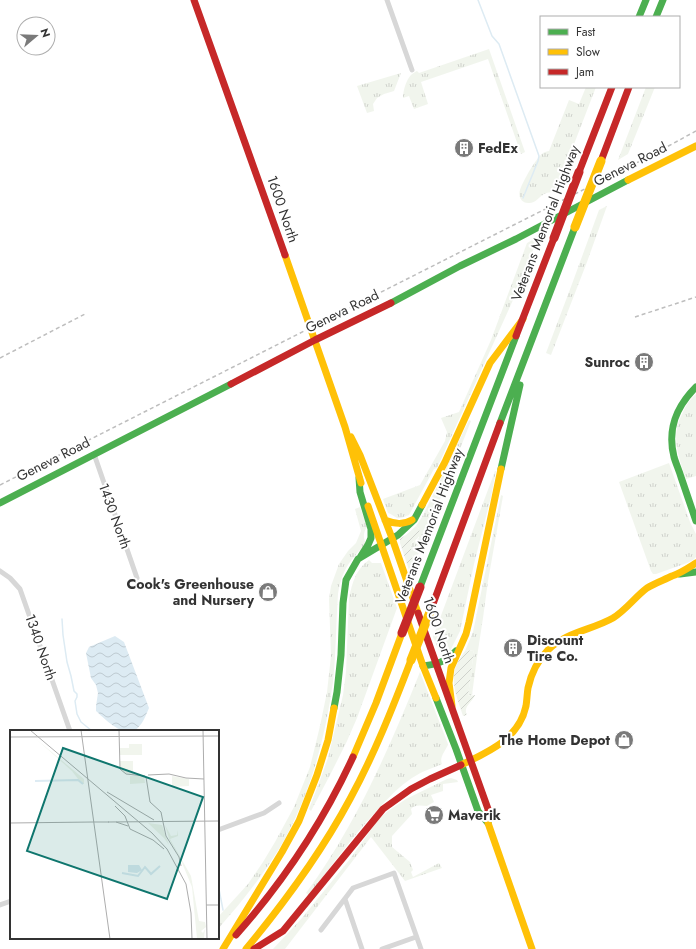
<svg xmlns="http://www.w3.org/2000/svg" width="696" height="949" font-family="Jost,sans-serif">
	<defs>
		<pattern id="grass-tufts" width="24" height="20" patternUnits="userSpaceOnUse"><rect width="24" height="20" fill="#f1f5ed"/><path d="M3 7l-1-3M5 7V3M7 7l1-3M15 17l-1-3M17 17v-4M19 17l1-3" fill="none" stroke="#cfd2cc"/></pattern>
		<pattern id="garden-furrows" width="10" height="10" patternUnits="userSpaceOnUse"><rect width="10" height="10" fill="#f1f5ed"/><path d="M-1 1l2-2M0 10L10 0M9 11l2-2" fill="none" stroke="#cfd2cc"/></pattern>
		<pattern id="water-waves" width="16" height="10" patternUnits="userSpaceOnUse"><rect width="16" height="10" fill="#ddebf3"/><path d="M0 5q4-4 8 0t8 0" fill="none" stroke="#becad1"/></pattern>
	</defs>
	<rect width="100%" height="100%" fill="#fff"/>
	<!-- grass -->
	<path fill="url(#grass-tufts)" d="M489,49l36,103 -4,2 -33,-95 -67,23 7,22 -14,5 -5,-13 -6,2c0,-7 3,-18 8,-23 2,-2 4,-3 6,-4l2,2z
		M401,73l-7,18 -10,3 -7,4 -4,6 1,7 -7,2 -10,-27z
		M586,87h10l-40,104c-3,1 -8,1 -12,3 -5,3 -9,10 -16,9 -7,0 -10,-7 -8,-13 3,-9 16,-32 23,-37 2,-1 4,-2 6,-2l20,-51 10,4z
		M646,87h9l-27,67 -10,6z
		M607,206l-20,56 -36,93 -5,-2 26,-69 27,-74z
		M538,237l-20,52 -81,179 -3,1 -25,46c-3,1 -9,4 -12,3 -4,-2 -5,-4 -9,-5l-5,-14 37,-14 25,-44 2,-9 -6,-14 18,-6 32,-72 36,-97z
		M696,394v82l-10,3c-8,-24 -16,-43 -3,-67 3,-7 7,-13 13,-18z
		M469,420l2,1 -57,144c-4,-3 -3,-6 -1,-9 -3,-12 -5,-11 6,-18v-9l-3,-3 6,-9 10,-20z
		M669,463l21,59 6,12v23l-3,3 -6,3 -31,11h-3l-2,-3 -32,-89z
		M495,471h1l-5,26 -17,67 -14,67 -10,20 -7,3 -3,-1 -7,-16z
		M501,495l2,1 -15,85 -5,37 -6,39 -5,38 -4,1 6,-46 -9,1 8,-19z
		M360,507l7,20c-4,6 -4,10 -1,17 -3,4 -8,7 -11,12 -10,10 -15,24 -17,38 -2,30 -2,59 -5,88 -8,58 -24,117 -54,167 -18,29 -39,55 -61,80v-12l30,-33 15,-22 12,-20 19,-35 16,-40 10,-41 7,-34 4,-36 -2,-57 2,-13 8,-22 9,-13 8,-8 5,-12 -6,-22z
		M369,560l3,3h9l16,45 -40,110 -10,23 -18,36 -18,34 -2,-2 11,-29 8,-22 15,-63 3,-23 3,-74c3,-15 7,-29 20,-38z
		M420,672l28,72v1c-3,6 -9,13 -6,19 -9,4 -17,6 -25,11 -14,8 -24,18 -35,30 -27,28 -49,59 -73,90l-3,-2c50,-68 83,-144 114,-221z
		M451,778l6,2 1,2 -15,2v7l-12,4 3,7 -7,4c-5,0 -12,-2 -16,3l1,5 -20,22v11l18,15 3,8 -2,2 2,5 26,-14 3,5 -37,13 -34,-44 -86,112h-12l29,-31 48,-59 28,-39 10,-9 18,-12 41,-20z"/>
	<!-- garden -->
	<path fill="url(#garden-furrows)" d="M416,526l3,3 1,5c-3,10 -14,5 -7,19 0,5 -4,9 1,12l-4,8 -10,-30v-4l6,-4z
		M474,650l-6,46 7,-1c-3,8 -12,11 -8,20l-4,1c-5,-17 -15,-36 -5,-54 2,-4 4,-7 7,-11z"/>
	<!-- water -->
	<path fill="url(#water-waves)" d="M115,636l9,6 25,66c-3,7 -7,18 -14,22 -13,7 -30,-11 -39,-19v-5l2,-13 -2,-8 -5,-7 -5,-25 3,-6z"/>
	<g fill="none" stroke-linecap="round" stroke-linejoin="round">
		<!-- stream -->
		<path stroke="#ddebf3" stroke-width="1.5" d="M478,0l14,36 7,8 40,112 -1,5 -15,37
			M62,619l1,16 4,27 4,14 3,15 3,3v3l-2,4 2,13 4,8 11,9
			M218,884l5,26"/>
		<!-- street -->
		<path stroke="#d7d7d7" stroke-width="5" d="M387,0l25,70
			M94,454l43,124
			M0,571l10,7 10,11 50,142
			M218,830l46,-17 15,-10
			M345,899l17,50
			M0,905l11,-4
			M321,930l32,-42 41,-15 27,76
			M382,949l34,-12"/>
		<!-- fast -->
		<path stroke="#4caf50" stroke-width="7" d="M639,17l7,-17
			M656,17l7,-17
			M391,303l69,-37 56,-27 112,-59
			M696,387c-20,20 -29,42 -22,70 2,7 5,13 7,20 5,15 10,29 15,44
			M500,423l75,-196
			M501,469l19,-84
			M359,478l1,14 11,37v9l-3,7 -7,11
			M0,503l231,-119
			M680,574l16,-2
			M420,587l96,-251
			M423,666c15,-2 22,-4 33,-15
			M436,698l20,51 22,62 10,12
			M334,708l3,-16 4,-37 2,-52 3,-23 12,-21 40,-24 16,-15 8,-15"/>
		<!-- slow -->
		<path stroke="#ffc107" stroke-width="7" d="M628,180l68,-34
			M285,255l60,172 16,56
			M351,437l9,18 32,83 26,75
			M422,505l23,-43 45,-99 33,-44
			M368,506l55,160 13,32
			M385,520c10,4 18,5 27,0
			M452,706l-3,-23 2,-15 15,-34 3,-12 32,-153
			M353,757l23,-54 26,-70
			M461,765c27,-13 58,-26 65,-59 1,-6 1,-12 2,-18 3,-14 10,-28 20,-38 18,-18 44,-20 65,-32 13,-8 22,-21 34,-30 8,-5 17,-8 25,-12 9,-3 16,-8 24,-13
			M488,815v8l44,126
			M223,949l59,-97 17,-31 18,-46 11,-35 6,-32
			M246,949c39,-47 75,-96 104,-150 24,-44 43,-92 61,-139"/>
		<!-- jam -->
		<path stroke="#c62828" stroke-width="7" d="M194,0l91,255
			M601,161l28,-74
			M579,172l33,-85
			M516,336l38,-98
			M231,384l84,-44 76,-37
			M430,612l70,-189
			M418,613l70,196v6
			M236,935c48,-54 87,-113 117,-178
			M254,949l29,-18 100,-122 28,-20 19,-10 31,-14"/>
		<!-- rail -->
		<path stroke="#bebebe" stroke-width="1.5" stroke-dasharray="4 3" stroke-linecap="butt" d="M635,317l61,-20
			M0,358l85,-44
			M0,485l650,-329 46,-25"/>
		<!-- slow-bridge -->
		<path stroke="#ffc107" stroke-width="9" d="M575,227l26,-66
			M411,660l19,-48"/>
		<!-- jam-bridge -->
		<path stroke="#c62828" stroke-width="9" d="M554,238l25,-66
			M402,633l18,-46"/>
	</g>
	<!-- icons -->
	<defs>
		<g id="building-disc" transform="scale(1)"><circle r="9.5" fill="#7a7a7a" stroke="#fff"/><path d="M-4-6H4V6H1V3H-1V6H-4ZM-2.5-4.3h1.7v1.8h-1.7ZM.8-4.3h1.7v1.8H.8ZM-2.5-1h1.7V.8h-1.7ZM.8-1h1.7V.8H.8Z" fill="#fff"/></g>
		<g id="shop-disc" transform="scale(1)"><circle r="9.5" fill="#7a7a7a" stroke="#fff"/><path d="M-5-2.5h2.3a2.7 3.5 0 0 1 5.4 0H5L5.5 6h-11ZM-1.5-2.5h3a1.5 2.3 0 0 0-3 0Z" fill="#fff"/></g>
		<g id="supermarket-disc" transform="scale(1)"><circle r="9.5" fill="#7a7a7a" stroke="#fff"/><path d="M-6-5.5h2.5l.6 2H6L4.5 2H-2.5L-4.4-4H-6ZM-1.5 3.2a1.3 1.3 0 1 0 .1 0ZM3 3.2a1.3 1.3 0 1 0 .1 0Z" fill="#fff"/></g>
	</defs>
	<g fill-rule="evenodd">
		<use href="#building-disc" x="464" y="148"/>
		<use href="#building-disc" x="644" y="362"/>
		<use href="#shop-disc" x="268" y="592"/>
		<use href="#building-disc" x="513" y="648"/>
		<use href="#shop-disc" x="624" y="740"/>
		<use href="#supermarket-disc" x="434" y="815"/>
	</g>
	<g text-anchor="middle" stroke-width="4" stroke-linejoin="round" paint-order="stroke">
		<!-- poi labels -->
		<g font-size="14" font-weight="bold" fill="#333" stroke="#fff" text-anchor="start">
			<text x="478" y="153">FedEx</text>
			<text x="630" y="367" text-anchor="end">Sunroc</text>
			<text x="254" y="589" text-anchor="end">Cook's Greenhouse<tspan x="254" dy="16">and Nursery</tspan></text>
			<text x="527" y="645">Discount<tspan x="527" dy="16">Tire Co.</tspan></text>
			<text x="610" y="745" text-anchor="end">The Home Depot</text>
			<text x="448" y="820">Maverik</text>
		</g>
		<!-- street labels -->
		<g font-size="14" fill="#333" stroke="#fff">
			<text transform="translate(630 164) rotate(-27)" y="5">Geneva Road</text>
			<text transform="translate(283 209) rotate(71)" y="5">1600 North</text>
			<text transform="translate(545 223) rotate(-69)" y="5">Veterans Memorial Highway</text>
			<text transform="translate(342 311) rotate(-26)" y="5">Geneva Road</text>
			<text transform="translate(53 459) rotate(-27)" y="5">Geneva Road</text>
			<text transform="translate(115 516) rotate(70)" y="5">1430 North</text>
			<text transform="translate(429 526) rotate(-69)" y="5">Veterans Memorial Highway</text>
			<text transform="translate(439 630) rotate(71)" y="5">1600 North</text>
			<text transform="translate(41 647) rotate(71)" y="5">1340 North</text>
		</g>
	</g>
	<!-- overview -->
	<g transform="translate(10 730)">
		<rect width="209" height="209" fill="#fff"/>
		<path d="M26,9l48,40v5h-2l-10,-13zM119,14h13v11h-22l-1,-7h10zM110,31h13v13l-9,-1 -4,-5zM120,46h14l1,7 -15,1zM162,46l17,3v7l-17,1zM138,93l14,2 7,20 -5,-7zM155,95l6,11 6,-1 1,-5v6l-8,3 21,37 8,45 6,1 1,5 -5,4 2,2 2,-4 -1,9 2,1h-9l-5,-52 -12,-29 -11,-19z" fill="#f1f5ed"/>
		<path d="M118,135h11l3,5 -5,3 -9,-1z" fill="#ddebf3"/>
		<path fill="none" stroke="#ddebf3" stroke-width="2" d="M25,51l43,-1 5,4M112,143l16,3 7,-9 6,7 9,-8"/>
		<path fill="none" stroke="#adadad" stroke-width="1" d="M20,0l122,103 15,16 19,35 5,29 1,26M71,0l29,209M109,0l1,39 6,5 19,2M193,0l4,209M0,7l209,-1M138,45l21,-1 17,4 18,1M136,47l4,25 11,10 2,10M97,62l47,28M105,76l10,10 5,13 23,11 11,9M83,92h16M98,92l111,-1M106,92l12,4M153,92l3,14 13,21 2,9M0,93l83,-1M196,175h13"/>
		<path fill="#0f766e" fill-opacity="0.15" stroke="#0f766e" stroke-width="2" d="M53,18l140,49 -36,102 -140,-48z"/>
		<rect width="209" height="209" fill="none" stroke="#333" stroke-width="2"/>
	</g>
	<!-- legend -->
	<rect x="540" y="16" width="140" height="72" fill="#ffffff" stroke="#adadad"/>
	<rect x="548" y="29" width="20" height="6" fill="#4caf50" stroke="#adadad"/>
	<text x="576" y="36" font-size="12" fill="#333333">Fast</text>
	<rect x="548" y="49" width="20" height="6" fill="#ffc107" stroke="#adadad"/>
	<text x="576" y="56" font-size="12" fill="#333333">Slow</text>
	<rect x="548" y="69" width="20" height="6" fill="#c62828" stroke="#adadad"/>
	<text x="576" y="76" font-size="12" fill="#333333">Jam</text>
	<!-- north arrow -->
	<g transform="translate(36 36) rotate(71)"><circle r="19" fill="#ffffff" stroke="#adadad"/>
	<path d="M0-3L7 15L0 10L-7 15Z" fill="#7a7a7a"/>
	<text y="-6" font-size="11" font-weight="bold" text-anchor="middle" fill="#333333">N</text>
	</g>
</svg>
